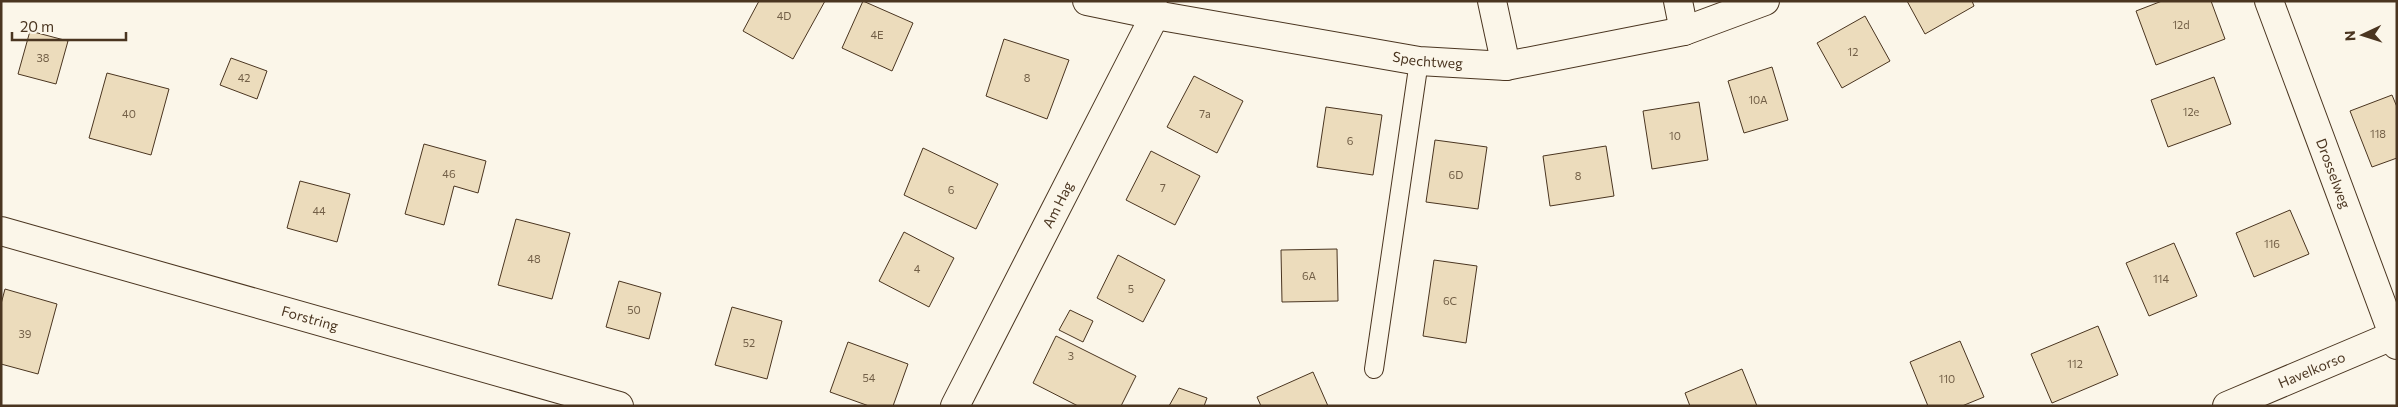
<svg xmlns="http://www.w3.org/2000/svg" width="2398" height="407" font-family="Commissioner,sans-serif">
	<rect width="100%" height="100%" fill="#fbf6e9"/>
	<!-- building -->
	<path fill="#ecdcbc" stroke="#4a3520" d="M759,1h66l-32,58 -50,-28z
		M863,1l50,22 -21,48 -50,-23z
		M1907,1h65l2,5 -49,28z
		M2162,1h49l14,38 -69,26 -20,-54z
		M1865,16l25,45 -48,27 -25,-45z
		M30,31l38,10 -12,43 -38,-10z
		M1004,39l65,21 -22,59 -61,-23z
		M231,58l36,13 -10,28 -37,-14z
		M1772,67l16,53 -44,13 -16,-52z
		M107,73l62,16 -18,66 -62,-17z
		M1194,76l49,25 -26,52 -50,-26z
		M2214,77l17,47 -63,23 -17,-47z
		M2392,95l5,12v51l-25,9 -22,-56z
		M1699,102l9,58 -56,9 -9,-58z
		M1326,107l56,8 -9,60 -56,-8z
		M1435,140l52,7 -9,62 -52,-7z
		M424,144l62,17 -8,32 -24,-7 -10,39 -39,-11z
		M1606,146l8,50 -64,10 -7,-50z
		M923,148l75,36 -22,45 -72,-34z
		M1151,151l49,25 -25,49 -49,-25z
		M300,181l50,13 -13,48 -50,-14z
		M2290,210l19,44 -55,23 -18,-44z
		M516,219l54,14 -18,66 -54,-14z
		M904,232l50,26 -25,49 -50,-26z
		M2174,243l23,53 -48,20 -23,-53z
		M1337,249l1,52 -56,1 -1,-52z
		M1118,255l47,25 -22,42 -46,-24z
		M1434,260l43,6 -11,77 -43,-7z
		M619,281l42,12 -12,46 -43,-12z
		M5,289l52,15 -19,70 -37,-10v-60z
		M732,307l50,14 -15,58 -52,-14z
		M1070,310l23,11 -10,21 -24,-12z
		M2098,326l20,49 -66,28 -21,-49z
		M1056,336l80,40 -15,30h-43l-45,-23z
		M1960,341l24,56 -22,9h-34l-18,-44z
		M848,342l60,22 -15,42h-24l-39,-14z
		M1742,369l15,37h-67l-5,-13z
		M1313,372l15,34h-67l-4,-9z
		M1179,388l28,10 -3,8h-35z"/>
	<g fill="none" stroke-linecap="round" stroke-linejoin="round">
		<!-- lane casing -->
		<g stroke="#4a3520" stroke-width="20">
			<path id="lane" d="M1374,369l45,-308"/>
		</g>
		<!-- street casing -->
		<g stroke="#4a3520" stroke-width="30">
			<g id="street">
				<path id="s1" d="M1087,1l68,14 264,46 87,5 178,-35 81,-30"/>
				<path d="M1492,1l14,65"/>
				<path d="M1678,1l6,30"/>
				<path id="s2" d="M2269,1l128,344"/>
				<path id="s3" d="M1,231l618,175"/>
				<path id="s4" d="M955,406l200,-391 -3,-14"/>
				<path id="s5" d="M2227,406l170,-72"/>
			</g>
		</g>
		<!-- lane -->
		<use href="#lane" stroke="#fbf6e9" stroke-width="18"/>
		<!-- street -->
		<use href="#street" stroke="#fbf6e9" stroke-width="28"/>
	</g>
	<g text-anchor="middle" stroke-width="4" stroke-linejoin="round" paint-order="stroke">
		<!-- number labels -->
		<g font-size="11" fill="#725f47">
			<text x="784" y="20">4D</text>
			<text x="2181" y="29">12d</text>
			<text x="877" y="39">4E</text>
			<text x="1853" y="56">12</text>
			<text x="43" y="62">38</text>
			<text x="244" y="82">42</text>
			<text x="1027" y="82">8</text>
			<text x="1758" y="104">10A</text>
			<text x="2191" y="116">12e</text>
			<text x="129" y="118">40</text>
			<text x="1205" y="118">7a</text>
			<text x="2378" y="138">118</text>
			<text x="1675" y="140">10</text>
			<text x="1350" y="145">6</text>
			<text x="449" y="178">46</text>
			<text x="1456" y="179">6D</text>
			<text x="1578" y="180">8</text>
			<text x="1163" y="192">7</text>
			<text x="951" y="194">6</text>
			<text x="319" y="215">44</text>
			<text x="2272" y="248">116</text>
			<text x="534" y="263">48</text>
			<text x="917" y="273">4</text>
			<text x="1309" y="280">6A</text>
			<text x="2161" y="283">114</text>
			<text x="1131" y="293">5</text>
			<text x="1450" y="305">6C</text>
			<text x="634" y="314">50</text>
			<text x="25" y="338">39</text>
			<text x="749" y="347">52</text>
			<text x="1071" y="360">3</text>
			<text x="2075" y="368">112</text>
			<text x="869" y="382">54</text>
			<text x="1947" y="383">110</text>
		</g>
		<!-- street labels -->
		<g font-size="14" fill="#4a3520" stroke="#fbf6e9">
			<text dy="5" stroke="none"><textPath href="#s1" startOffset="346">Spechtweg</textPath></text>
			<text dy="5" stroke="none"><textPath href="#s2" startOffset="184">Drosselweg</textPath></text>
			<text dy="5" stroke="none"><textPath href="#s4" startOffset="226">Am Hag</textPath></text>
			<text dy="5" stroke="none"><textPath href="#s3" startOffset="321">Forstring</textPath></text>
			<text dy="5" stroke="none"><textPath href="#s5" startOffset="92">Havelkorso</textPath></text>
		</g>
	</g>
	<!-- border -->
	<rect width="2398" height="407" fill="none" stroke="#4a3520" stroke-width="5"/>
	<!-- north arrow -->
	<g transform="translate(2363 35) rotate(266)" stroke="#fbf6e9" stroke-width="4" paint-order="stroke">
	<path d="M0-4L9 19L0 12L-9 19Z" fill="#4a3520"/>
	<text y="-8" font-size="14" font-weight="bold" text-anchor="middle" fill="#4a3520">N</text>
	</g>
	<!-- scale -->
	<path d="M12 32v8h114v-8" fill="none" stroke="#4a3520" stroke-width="2.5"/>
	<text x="20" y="32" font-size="15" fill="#4a3520" stroke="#fbf6e9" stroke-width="4" paint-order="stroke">20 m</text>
</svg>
